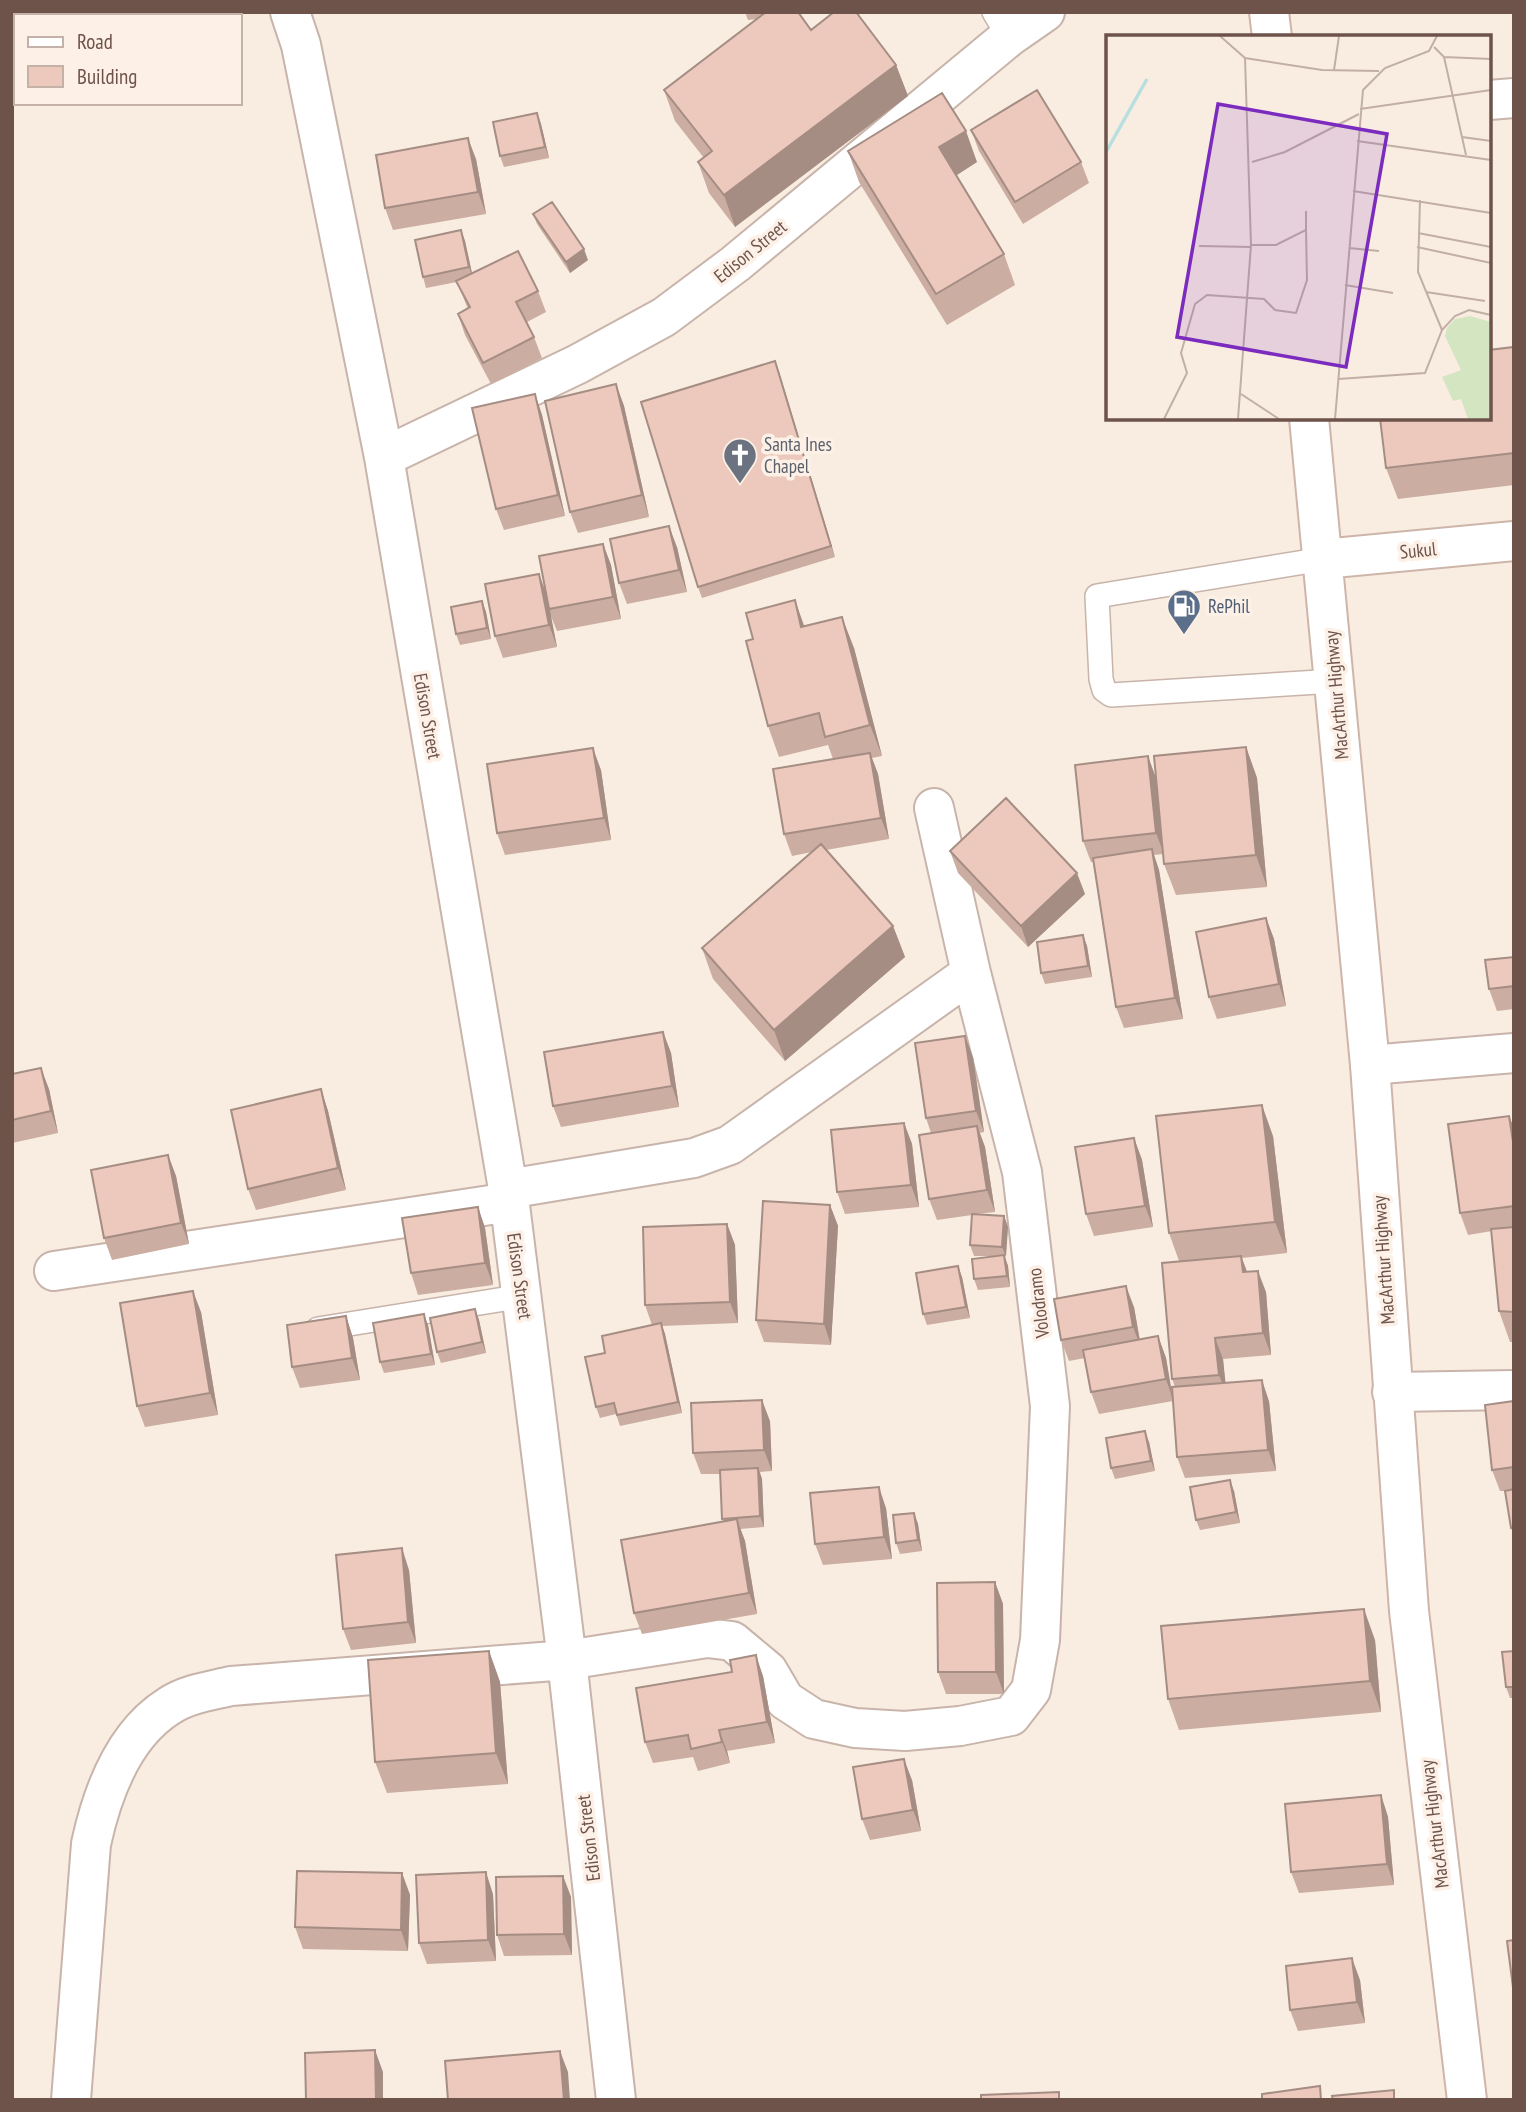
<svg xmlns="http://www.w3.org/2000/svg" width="1526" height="2112" font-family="'PT Sans Narrow',sans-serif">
	<rect width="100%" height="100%" fill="#f9ede1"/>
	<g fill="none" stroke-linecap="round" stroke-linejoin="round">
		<!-- lane casing -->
		<g stroke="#c8b4aa" stroke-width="26">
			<path id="lane" d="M994,12l15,25
				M1323,559l-226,37 4,83 3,11 7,5 224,-14
				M318,1329l205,-33"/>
		</g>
		<!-- street casing -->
		<g stroke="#c8b4aa" stroke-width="42">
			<path id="street" d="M290,12l11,33 83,412 124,732 59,471 49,440
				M1489,100l25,-2
				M384,457l194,-93 86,-47 71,-53 274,-227 36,-25
				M1370,1065l144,-12
				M508,1189l186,-31 36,-13 241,-172 -37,-165
				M54,1271l456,-69
				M1392,1392l122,-2
				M71,2100l20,-256c11,-51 32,-109 78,-138 18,-12 41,-15 62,-20l336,-26 140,-22 25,3 36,30 17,29 29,19 41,9 50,3 55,-5 51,-10 20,-26 9,-50 10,-234 -28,-234 -51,-199"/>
		</g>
		<!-- secondary casing -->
		<g stroke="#ceb5aa" stroke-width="42">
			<path id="secondary" d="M1269,12l3,25
				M1309,418l61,647 39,546 58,489
				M1323,559l191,-18"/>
		</g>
		<!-- lane -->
		<use href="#lane" stroke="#fff" stroke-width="23"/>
		<!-- street -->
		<use href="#street" stroke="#fff" stroke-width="38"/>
		<!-- secondary -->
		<use href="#secondary" stroke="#fff" stroke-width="38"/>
	</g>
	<!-- wall -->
	<path fill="#cbada2" d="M745,12h57l-4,1 13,17 85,35 12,31 -173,131 -26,-34 -11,-31 6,-4 -29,-37 -11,-31 93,-71 -9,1z
		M537,113l4,11 8,34 -45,9 -4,-11z
		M971,130l110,32 8,21 -66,41 -44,-73z
		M848,151l129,11 -21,13 48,79 11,31 -68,40 -88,-143z
		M476,159l10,55 -93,16 -8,-22z
		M533,214l55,46 -18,13 -33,-49z
		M461,230l4,11 7,32 66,18 8,21 -19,10 7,15 8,21 -51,26 -26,-49 -7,-21 10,-5 -11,-27 -31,6 -3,-11z
		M1514,347v138l-116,14 -12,-31z
		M779,372l56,185 -133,41 -4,-11z
		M616,384l8,22 25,111 -71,16 -8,-21z
		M535,394l7,21 23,101 -61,14 -8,-21z
		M603,544l8,21 10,54 -64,12 -7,-17 7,33 -54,11 -8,-22z
		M677,547l10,45 -60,12 -8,-21z
		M482,601l4,11 5,27 -31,6 -4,-11z
		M804,626l50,22 28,108 -10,2 6,16 11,65 -63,11 67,76 12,31 -120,104 -72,-82 -11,-31 110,-96 -20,4 -8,-22 49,-75 -5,-14 -49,12 -11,-31z
		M1246,747l11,31 10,109 -91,8 -12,-31 -1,-10 -9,1 5,15 24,149 -59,9 -8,-21 -23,-145h-2l-8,-21 73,-63 4,41z
		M601,770l10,70 -106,15 -8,-22z
		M950,851l135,43 -57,53 -70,-74z
		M1266,918l8,21 12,67 -69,13 -8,-22z
		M1083,935l4,11 5,31 -47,7 -4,-11z
		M1514,957v52l-17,2 -8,-22z
		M663,1032l8,21 8,54 -118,20 -8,-21z
		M973,1057l11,75 -4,1 5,14 10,65 -19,2 28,2 4,11 -3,30 3,9 2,21 -32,3 -4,-11 16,-23h-16l-4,-11 2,-30 -35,5 -8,-21 2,-66 -5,-15z
		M12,1074l37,15 9,44 -46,10z
		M321,1089l7,22 18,79 -90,20 -8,-21z
		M1509,1116l5,12v214h-4l-11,-31 -7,-80 -24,4 -8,-22z
		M904,1123l8,21 7,63 -74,7 -8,-22z
		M1273,1136l14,117 -45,5 5,14 19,20 5,63 -48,4 2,24 44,18 7,70 -91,7 -8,-21 -4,-56 -74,13 -8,-22 -6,-34 -16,3 -8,-21 73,-33 6,33 18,-4 8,22 6,34 3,-5 -3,-8 7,-118 -10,-28z
		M1134,1138l8,22 11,67 -59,9 -8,-22z
		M168,1155l8,21 13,68 -77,16 -8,-22z
		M830,1205l8,21 -7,119 -67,-3 -8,-22z
		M478,1207l7,21 8,57 -75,10 -7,-22z
		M727,1224l8,21 3,78 -76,3 3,8 17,79 -62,13 -4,-12 -16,4 -4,-11 9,-54 47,-28 -7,-20z
		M962,1277l8,41 -43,7 -4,-11z
		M475,1309l4,11 7,33 -45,10 -4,-11z
		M201,1312l17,103 -73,12 -8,-21z
		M346,1316l7,22 7,42 -60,8 -8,-21z
		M428,1325l7,40 -51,8 -4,-11z
		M1514,1401v134l-3,-7 -6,-37h-5l-8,-21z
		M770,1421l2,50 -12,1 2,7 2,48 -24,2 5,12 12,73 -115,20 -8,-21 89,-91 -1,-3 -2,-45h-19l-8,-21z
		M1149,1442l6,29 -40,8 -4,-11z
		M1234,1491l6,32 -40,7 -4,-10z
		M886,1508l6,51 -69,6 -8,-21z
		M914,1513l4,11 4,27 -22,3 -4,-11z
		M409,1570l7,73 -65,7 -8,-21z
		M995,1582l8,22 1,90h-58l-8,-22z
		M1375,1640l6,72 -202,18 -11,-31z
		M489,1651l11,31 8,102 -121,9 -12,-31z
		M1514,1651v47h-4l-4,-11z
		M763,1676l12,67 -48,8 3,12 -32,8 -5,-14 -40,6 -8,-21z
		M912,1780l9,51 -51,9 -8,-21z
		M1381,1795l7,22 6,68 -95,8 -8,-21z
		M402,1873l8,22 -2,56 -105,-2 -8,-22z
		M563,1876l8,21 1,58 -68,1 -7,-21z
		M493,1894l3,67 -69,3 -8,-21z
		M1360,1980l5,43 -67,8 -8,-21z"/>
	<!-- shaded-wall -->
	<path fill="#a58d84" d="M896,65l12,31 -173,131 -11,-32z
		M537,113l4,11 8,34 -4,-11z
		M966,131l11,31 -26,17 -12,-32z
		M468,138l8,21 10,55 -8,-22z
		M461,230l4,11 8,37 -4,-11z
		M584,249l4,11 -18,13 -4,-11z
		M775,361l4,11 56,185 -4,-11z
		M616,384l8,22 25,111 -7,-22z
		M535,394l7,21 23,101 -7,-21z
		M669,526l8,21 10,45 -8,-22z
		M603,544l8,21 10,54 -8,-22z
		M539,574l8,21 10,52 -8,-22z
		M795,600l11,31 -5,-4z
		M482,601l4,11 5,27 -4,-11z
		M842,617l12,31 28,108 -12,-31z
		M1246,747l11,31 10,109 -11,-32z
		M593,748l8,22 10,70 -7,-22z
		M870,753l8,21 11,65 -8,-21z
		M1148,756l8,22 8,76 -8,-21z
		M1152,849l7,21 24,149 -8,-21z
		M1077,873l8,21 -57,53 -7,-21z
		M1266,918l8,21 12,67 -7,-22z
		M893,926l12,31 -120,104 -11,-31z
		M1083,935l4,11 5,31 -4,-11z
		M663,1032l8,21 8,54 -7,-21z
		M965,1036l8,21 11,75 -8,-21z
		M41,1068l8,21 9,44 -7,-22z
		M321,1089l7,22 18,79 -8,-22z
		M1262,1105l11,31 14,117 -12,-31z
		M1509,1116l5,12v20z
		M904,1123l8,21 7,63 -8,-22z
		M977,1126l8,21 10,65 -8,-22z
		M1134,1138l8,22 11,67 -8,-21z
		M168,1155l8,21 13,68 -8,-21z
		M830,1205l8,21 -7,119 -7,-21z
		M478,1207l7,21 8,57 -8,-22z
		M1004,1216l4,11 -2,30 -4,-10z
		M727,1224l8,21 3,78 -8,-21z
		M1004,1255l4,11 2,21 -3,-11z
		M1241,1256l8,21 -6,-5z
		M958,1266l4,11 8,41 -4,-11z
		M1258,1271l8,21 5,63 -8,-22z
		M1126,1286l8,21 7,41 -8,-21z
		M193,1291l8,21 17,103 -8,-22z
		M475,1309l4,11 7,33 -4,-11z
		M424,1314l4,11 7,40 -4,-11z
		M346,1316l7,22 7,42 -8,-22z
		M661,1323l4,11 17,79 -4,-11z
		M1158,1336l8,22 7,42 -7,-21z
		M1215,1338l8,21 4,37 -8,-21z
		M1262,1380l7,21 7,70 -8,-21z
		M762,1400l8,21 2,50 -8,-21z
		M1145,1431l4,11 6,29 -4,-10z
		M758,1468l4,11 2,48 -4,-11z
		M1230,1480l4,11 6,32 -4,-11z
		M879,1487l7,21 6,51 -8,-22z
		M914,1513l4,11 4,27 -4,-11z
		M737,1519l8,22 12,73 -8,-21z
		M402,1548l7,22 7,73 -8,-21z
		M995,1582l8,22 1,90 -8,-22z
		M1364,1609l11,31 6,72 -11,-31z
		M489,1651l11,31 8,102 -12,-31z
		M756,1655l7,21 12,67 -8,-21z
		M719,1730l8,21 3,12 -8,-21z
		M904,1759l8,21 9,51 -8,-21z
		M1381,1795l7,22 6,68 -7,-21z
		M486,1872l7,22 3,67 -8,-21z
		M402,1873l8,22 -2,56 -7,-21z
		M563,1876l8,21 1,58 -8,-21z
		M1352,1958l8,22 5,43 -8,-21z
		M375,2050l8,22v28h-7z
		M560,2051l8,21 2,28h-6z"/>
	<!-- building -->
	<path fill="#ecc9bc" stroke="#a58d84" stroke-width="2" d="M766,12h32l13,18 23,-18h22l40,53 -172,130 -26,-33 14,-11 -48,-61z
		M1037,90l44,72 -66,40 -44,-72z
		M942,93l24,38 -27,16 65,107 -68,40 -88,-143z
		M537,113l8,34 -45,9 -7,-34z
		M468,138l10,54 -93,16 -9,-53z
		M552,202l32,47 -18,13 -33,-48z
		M461,230l8,37 -46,10 -8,-37z
		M518,251l20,40 -22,11 18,35 -51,26 -25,-49 12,-7 -14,-26z
		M1514,347v106l-128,15 -6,-50h109v-68z
		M775,361l56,185 -133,41 -57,-185z
		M616,384l26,111 -72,17 -25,-111z
		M535,394l23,101 -62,14 -24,-101z
		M669,526l10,44 -60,13 -9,-44z
		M603,544l10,53 -64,12 -10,-53z
		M539,574l10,51 -54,11 -10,-52z
		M795,600l6,27 41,-10 28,108 -45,12 -6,-24 -51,13 -22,-85 7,-2 -7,-26z
		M482,601l5,27 -31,6 -5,-27z
		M1246,747l10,108 -92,9 -10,-108z
		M593,748l11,70 -107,15 -10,-69z
		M870,753l11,65 -97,16 -11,-65z
		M1148,756l8,77 -73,8 -8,-76z
		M1006,798l71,75 -56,53 -71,-75z
		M821,844l72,82 -119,104 -72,-82z
		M1152,849l23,149 -59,9 -23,-149z
		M1266,918l13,66 -70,13 -13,-65z
		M1083,935l5,31 -47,7 -4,-31z
		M1514,957v29l-25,3 -4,-29z
		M663,1032l9,54 -119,20 -9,-54z
		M965,1036l11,75 -50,7 -11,-75z
		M41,1068l10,43 -39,9v-46z
		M321,1089l17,79 -90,21 -17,-79z
		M1262,1105l13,117 -106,11 -13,-117z
		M1509,1116l5,32v58l-54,7 -12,-89z
		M904,1123l7,62 -74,7 -6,-62z
		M977,1126l10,64 -58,9 -10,-64z
		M1134,1138l11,68 -59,8 -11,-67z
		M168,1155l13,68 -77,15 -13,-68z
		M763,1201l67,4 -6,119 -68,-4z
		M478,1207l7,56 -74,10 -9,-55z
		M972,1214l32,2 -2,31 -32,-2z
		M727,1224l3,78 -85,3 -2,-78z
		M1514,1227v85l-15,-1 -8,-82z
		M1004,1255l3,21 -33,3 -2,-20z
		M1241,1256l2,16 15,-1 5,62 -48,5 4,37 -47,4 -10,-116z
		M958,1266l8,41 -43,7 -7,-41z
		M1126,1286l7,41 -72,13 -7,-41z
		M193,1291l17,102 -73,13 -17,-103z
		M475,1309l7,33 -45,10 -7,-34z
		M424,1314l7,40 -51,8 -7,-39z
		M346,1316l6,42 -60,9 -5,-42z
		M661,1323l17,79 -61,13 -3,-12 -18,4 -11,-50 20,-4 -3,-17z
		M1158,1336l8,43 -75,13 -8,-42z
		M1262,1380l6,70 -91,7 -5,-70z
		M762,1400l2,50 -71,3 -2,-50z
		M1514,1401v66l-22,3 -7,-65z
		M1145,1431l6,30 -40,7 -5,-30z
		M758,1468l2,48 -38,3 -2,-49z
		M1230,1480l6,32 -40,8 -6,-33z
		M879,1487l5,50 -69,7 -5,-51z
		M1514,1489v38l-3,1 -6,-37z
		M914,1513l4,27 -22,3 -3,-28z
		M737,1519l12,74 -115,20 -13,-73z
		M402,1548l6,74 -65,7 -7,-74z
		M995,1582l1,90h-58l-1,-89z
		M1364,1609l6,72 -202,18 -7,-73z
		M489,1651l7,102 -121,9 -7,-102z
		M1514,1651v36h-8l-4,-35z
		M756,1655l11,67 -48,8 3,12 -31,7 -3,-14 -43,7 -9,-54 96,-16 -2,-12z
		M904,1759l9,51 -51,9 -9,-52z
		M1381,1795l6,69 -96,8 -6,-68z
		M297,1871l105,2 -1,57 -106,-3z
		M486,1872l2,68 -69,3 -3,-68z
		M563,1876l1,58 -67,1 -1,-58z
		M1514,1940v55l-7,-54z
		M1352,1958l5,44 -67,8 -4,-44z
		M375,2050l1,50h-70l-1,-47z
		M560,2051l4,49h-116l-3,-39z
		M1320,2086l1,14h-59v-6z
		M1394,2090v10h-61l-1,-4z
		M1059,2092v8h-78v-5z"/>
	<!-- icons -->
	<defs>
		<g id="church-pin" transform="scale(1.75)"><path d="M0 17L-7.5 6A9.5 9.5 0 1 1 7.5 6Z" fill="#6b7280" stroke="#fdf1e7"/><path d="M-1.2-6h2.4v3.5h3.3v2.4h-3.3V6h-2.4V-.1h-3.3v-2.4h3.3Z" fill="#fff"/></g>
		<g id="fuel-pin" transform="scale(1.75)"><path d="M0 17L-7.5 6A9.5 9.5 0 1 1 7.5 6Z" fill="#5c6f8a" stroke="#fdf1e7"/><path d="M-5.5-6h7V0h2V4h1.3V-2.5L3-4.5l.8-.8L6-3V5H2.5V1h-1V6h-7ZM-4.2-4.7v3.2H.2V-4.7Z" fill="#fff"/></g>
	</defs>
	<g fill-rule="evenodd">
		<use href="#church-pin" x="740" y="455"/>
		<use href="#fuel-pin" x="1184" y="606"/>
	</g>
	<g text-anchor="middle" stroke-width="7" stroke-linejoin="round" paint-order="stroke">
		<!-- street labels -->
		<g font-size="19" fill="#6e534b" stroke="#fdf1e7">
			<text transform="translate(750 251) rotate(-39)" y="7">Edison Street</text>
			<text transform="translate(1418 550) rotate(-6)" y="7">Sukul</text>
			<text transform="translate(1336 695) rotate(-95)" y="7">MacArthur Highway</text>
			<text transform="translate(428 716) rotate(80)" y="7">Edison Street</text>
			<text transform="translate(1383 1260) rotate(-94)" y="7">MacArthur Highway</text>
			<text transform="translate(520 1276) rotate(82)" y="7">Edison Street</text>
			<text transform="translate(1038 1303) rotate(-97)" y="7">Volodramo</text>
			<text transform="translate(1434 1824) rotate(-97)" y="7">MacArthur Highway</text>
			<text transform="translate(588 1838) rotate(-97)" y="7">Edison Street</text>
		</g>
		<!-- worship labels -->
		<g font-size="19" fill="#5b616d" stroke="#fdf1e7" text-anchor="start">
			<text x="764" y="451">Santa Ines<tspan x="764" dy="22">Chapel</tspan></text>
		</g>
		<!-- service labels -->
		<g font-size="19" fill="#4e5e75" stroke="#fdf1e7" text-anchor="start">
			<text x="1208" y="613">RePhil</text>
		</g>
	</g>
	<!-- overview -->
	<g transform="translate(1106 35)">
		<rect width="385" height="385" fill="#f9ede1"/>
		<path d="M364,281l21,6v97h-23l-7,-20 -8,2 -11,-24 19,-7 -16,-34 2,-8 8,-9z" fill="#d4e5c2"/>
		<path fill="none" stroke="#b8dfe0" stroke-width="3.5" d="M0,117l41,-73"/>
		<path fill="none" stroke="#c1afa5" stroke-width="2" d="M114,1l25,22 77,12 57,1M328,12l10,10 22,98M338,22l47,2M228,35l5,-34M254,74l131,-19M356,102l29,4M251,106l134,19M146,127l33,-10 74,-38M247,156l138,22M314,165l-2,72 24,58M312,198l73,14M145,210h25l30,-15v-19M93,211l52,1M311,212l74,16M243,213l30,3M239,250l48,8M320,257l59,9M232,344l87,-6 17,-43 13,-14 14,-6 22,5M135,359l38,25M58,384l23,-46 -6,-20 14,-49 12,-9 57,4 11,11 21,3 11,-33 -1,-50M132,384l13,-174 -6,-187M229,384l28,-329 22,-22 44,-17 8,-15"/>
		<path fill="#7b2cbf" fill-opacity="0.15" stroke="#7b2cbf" stroke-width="3.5" d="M112,69l169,30 -41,233 -169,-30z"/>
		<rect width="385" height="385" fill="none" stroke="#6e534b" stroke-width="3.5"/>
	</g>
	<!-- border -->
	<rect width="1526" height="2112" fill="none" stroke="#6e534b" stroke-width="28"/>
	<!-- legend -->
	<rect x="14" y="14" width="228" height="91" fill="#fdf1e7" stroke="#c4b2a9" stroke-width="2"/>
	<rect x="28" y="37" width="35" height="10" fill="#ffffff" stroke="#c4b2a9" stroke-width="2"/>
	<text x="77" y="49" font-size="21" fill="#6e534b">Road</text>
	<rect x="28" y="66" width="35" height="21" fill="#ecc9bc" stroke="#c4b2a9" stroke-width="2"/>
	<text x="77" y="84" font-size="21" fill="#6e534b">Building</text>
</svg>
